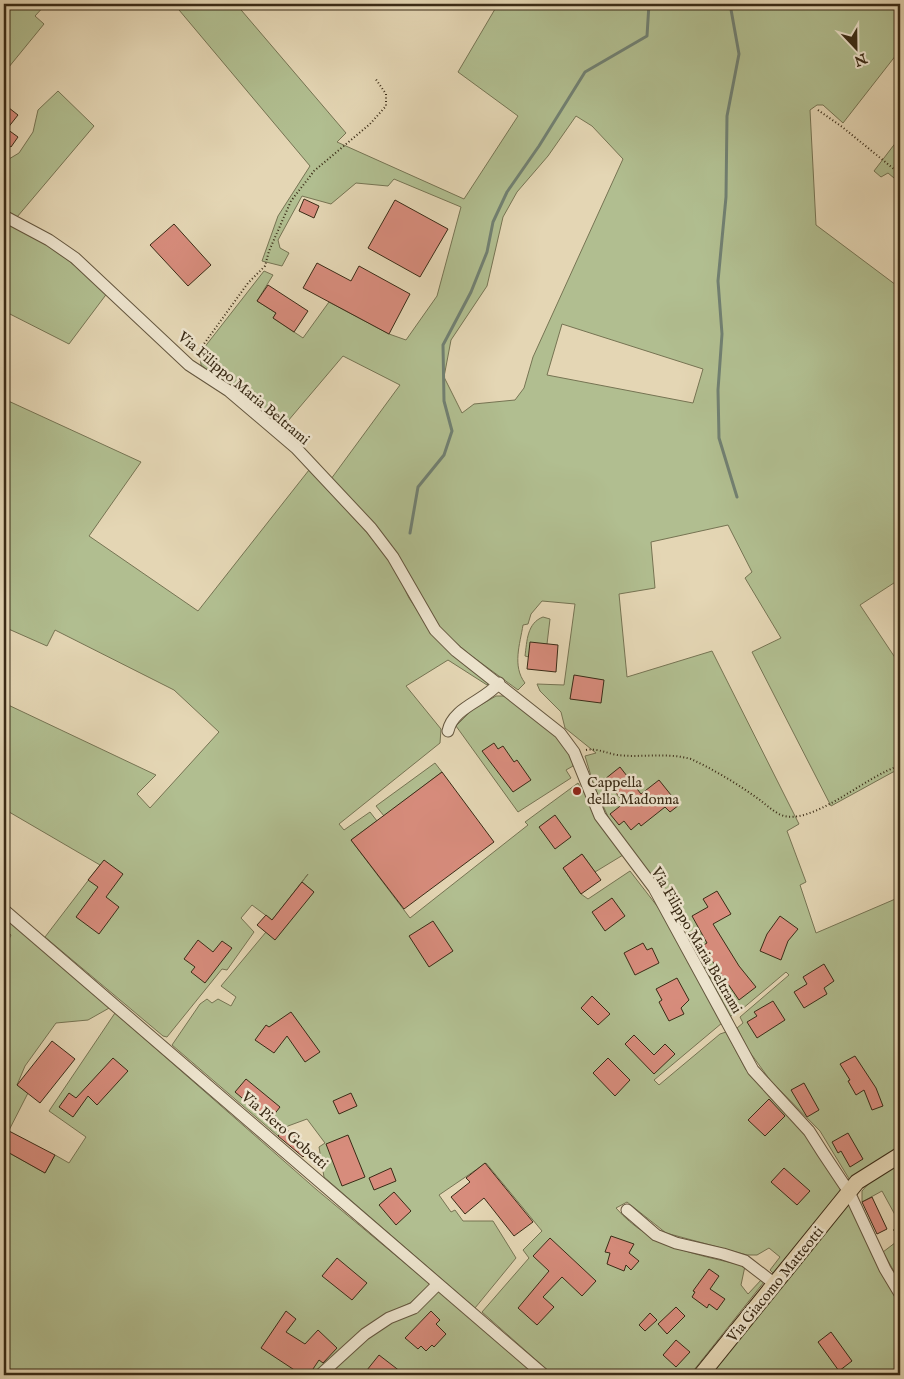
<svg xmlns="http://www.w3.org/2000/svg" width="904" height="1379" font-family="'IM FELL English',serif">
	<rect width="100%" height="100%" fill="#e4d6b4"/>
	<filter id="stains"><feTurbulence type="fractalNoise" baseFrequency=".004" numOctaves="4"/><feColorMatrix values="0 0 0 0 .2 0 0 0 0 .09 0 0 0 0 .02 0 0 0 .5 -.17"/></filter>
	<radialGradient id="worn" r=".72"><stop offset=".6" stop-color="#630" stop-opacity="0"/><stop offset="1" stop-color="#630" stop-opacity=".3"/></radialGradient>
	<!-- green -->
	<path fill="#b1be90" stroke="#767453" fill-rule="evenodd" d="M4,4h42l-11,12 9,8 -40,49z
		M174,4h62l110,129 -9,9 127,57 54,-83 -60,-44 40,-68h402v46l-57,73 -20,-18h-6l-7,5 6,115 84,63v291l-40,26 40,60v105l-7,2 -62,34 -79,-154 29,-14 -36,-60 7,-6 -24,-47 -77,17 4,46 -36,6 8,83 85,-26 87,173 -12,7 19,51 -6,3 16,48 84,-36v253l-49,32 -31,-51 -50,-51 -21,-29 -12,-23 6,-5 -3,-6 49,-42 -3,-3 -51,43 -5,1 -59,-114 -61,-81 -16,-35 -9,-30 11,-3 -31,-25 -4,-16 -21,-21 -3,-7 27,1 11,-81 -33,-3 -11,13 -3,10 -5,1c-3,19 -11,41 2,58l-7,7 -49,-36 -30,-26 -108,-149 69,-94 -57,-29 -61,72 -81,-63 -1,-12 64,-82 9,4 -16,26 19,12 -3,5 30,20 26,-36 60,32 17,6 31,-44 24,-89 -67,-28 -6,7 -32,-3 -25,21 -29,-8 -24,44 2,8 9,5 -7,13 -20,-5 16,-45 32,-50zM576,116l16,10 31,33 -90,198 -9,31 -9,12 -41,4 -12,9 -18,-36 7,-37 36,-54 16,-69 14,-25 31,-36zM562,324l141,45 -10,34 -146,-28z
		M58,91l36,35 -77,91 -13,-8v-47l15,-9 14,-21 5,-22z
		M900,137v46l-12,-10 -7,4 -7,-6z
		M4,219l41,23 63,50 -39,52 -65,-33z
		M4,399l137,63 -52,74 109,75 111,-141 66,71 18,24 16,33 22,33 58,52 -2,2 -39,-25 -42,26 35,43 -1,14 -101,81 5,6 26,-18 7,9 -26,19 59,78 118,-93 -3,-3 53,-39 45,72 -28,17 -13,-18 -19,14 18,26 7,5 42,-28 34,44 58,108 -68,57 5,5 61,-51 6,-2 20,38 65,68 32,52 -70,83 -3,-3 10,-13 -11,-9 -12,7h-10l-81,-22 -39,-31 -11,6c35,40 80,46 129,58l-4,19 7,9 14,-15 2,3 -74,93h-137l-71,-63 47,-54 -6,-8 19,-19 -56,-68 -47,32 12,17 4,-2 8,11h30l23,37 -41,50 -151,-131 -5,-30 6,-4 -18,-24 -19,7 -10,10 -106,-91 28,-41 7,-5 5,4 6,-4 13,7 5,-9 -15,-11 45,-54 48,-40 -12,-10 6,-8 -36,46 -20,-15 -11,13 13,14 -27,38 -5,-1 -55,68 -4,-1 -118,-99 55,-72 -96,-56v-106l152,72 -19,19 13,14 69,-76 -45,-42 -119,-60 -8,16 -43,-19z
		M543,617l7,2 -3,25 -18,13 -4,-1c2,-15 2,-33 18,-39z
		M496,696h9c20,15 67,43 68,70l-7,4 5,8 -53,34 -62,-86 16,-16z
		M435,763l7,9 -58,44 -8,-10z
		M4,917l107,90 -23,13 -32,3 -31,43 -8,19 11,8 -24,47v-191l7,-14 -7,-6z
		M115,1013l202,177 113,94 -20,19 -33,17 -66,55h-307v-225l41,23 10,-18 14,8 17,-26 -37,-26z
		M900,1164v67l-4,2 -3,-3 7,-6 -18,-33 -20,11v-11l8,-9z
		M849,1204l31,67 20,34v70h-192z
		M900,1239v43l-17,-30z
		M438,1287l102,88h-215l56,-47z"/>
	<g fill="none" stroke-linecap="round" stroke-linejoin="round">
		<!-- stream -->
		<path stroke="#718072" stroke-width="3" d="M730,4l9,50 -12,62 -1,81 -8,84 4,53 -4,56 1,48 18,59
			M410,533l8,-46 26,-32 8,-24 -8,-30 -1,-56 28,-53 16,-40 6,-30 14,-30 32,-46 46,-74 62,-36 2,-32"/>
	</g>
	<!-- building -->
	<path fill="#d78c7c" stroke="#3a2b16" d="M4,104l14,11 -11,14 11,8 -7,10 -7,-5z
		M304,199l15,7 -5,12 -15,-7z
		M395,200l53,29 -28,48 -52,-29z
		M174,224l37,41 -23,21 -38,-41z
		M317,263l34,18 8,-15 51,28 -21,40 -86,-46z
		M268,285l40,26 -14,21 -21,-14 3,-5 -19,-12z
		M530,642l28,3 -2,27 -29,-3z
		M574,675l30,5 -3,23 -31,-4z
		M494,743l4,6 5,-3 11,16 3,-2 14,20 -18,12 -31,-41z
		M620,767l21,27 18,-14 20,25 -9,7 -5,-5 -24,19 -2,-3 -8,7 -7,-9 -5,4 -9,-11 14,-11 -19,-24z
		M442,772l52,70 -90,67 -53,-69z
		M555,815l16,22 -16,12 -16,-22z
		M582,854l19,26 -20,14 -18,-26z
		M104,860l19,14 -17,23 13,10 -20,27 -23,-17 22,-30 -10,-7z
		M302,882l12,10 -39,48 -18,-15 9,-10 6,5z
		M717,891l14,23 -18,10 26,42 17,21 -17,13 -37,-54 5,-3 -15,-27 16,-9 -5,-8z
		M612,898l13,18 -20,15 -13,-19z
		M780,916l18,13 -10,12 -7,19 -21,-9 7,-17z
		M433,921l20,30 -24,16 -20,-31z
		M198,940l15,12 9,-11 10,7 -27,35 -14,-11 4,-5 -11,-8z
		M643,943l4,7 5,-2 7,15 -24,12 -11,-22z
		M824,964l10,17 -10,7 3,6 -23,14 -10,-16 13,-8 -4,-7z
		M677,978l12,22 -8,8 3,6 -15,7 -10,-19 3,-2 -6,-11z
		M592,996l18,18 -12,11 -17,-17z
		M773,1001l12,19 -28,18 -10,-16 10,-6 -3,-4z
		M291,1012l29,40 -15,10 -18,-26 -13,17 -19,-13 11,-15 3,2z
		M634,1035l20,20 11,-11 10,10 -21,20 -29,-30z
		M52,1041l23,18 -35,44 -23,-18z
		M855,1056l21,32 7,18 -11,4 -8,-20 -8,5 -8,-14 2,-1 -10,-16z
		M113,1058l15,13 -31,34 -9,-9 -15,21 -14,-10 10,-14 7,5z
		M608,1058l22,22 -15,16 -22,-23z
		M246,1079l34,28 -7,9 -8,-7 -4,5 -26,-22z
		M804,1083l15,27 -12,7 -16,-27z
		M351,1093l6,13 -18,8 -6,-13z
		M769,1099l16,17 -20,20 -17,-16z
		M285,1128l25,21 -7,8 -25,-21z
		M9,1131l46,24 -10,18 -41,-23v-10z
		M848,1133l15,26 -13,8 -9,-16 -3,2 -6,-11z
		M348,1135l17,42 -23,9 -16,-42z
		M485,1163l48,59 -19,14 -30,-38 -19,16 -14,-17 19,-15 -4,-4z
		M391,1168l5,13 -22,9 -5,-12z
		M784,1168l26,23 -13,14 -26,-23z
		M394,1192l17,19 -15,14 -17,-20z
		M872,1197l15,32 -10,5 -15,-32z
		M611,1236l23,8 -5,9 10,8 -8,9 -5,-5 -2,6 -17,-7 3,-11 -5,-1z
		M550,1238l46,43 -14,15 -20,-19 -19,20 11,10 -17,18 -19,-17 31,-37 -16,-15z
		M337,1258l30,25 -15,17 -30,-24z
		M709,1269l10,7 -9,13 15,10 -8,11 -8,-6 -2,4 -15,-11 3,-5 -2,-1z
		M676,1307l9,9 -18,18 -9,-10z
		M286,1311l10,8 -10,13 19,12 13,-14 19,18 -14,15 -4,-3 -10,15h-7l-41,-27z
		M431,1311l9,9 -4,4 10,10 -12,13 -2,-2 -6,6 -5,-5 -3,3 -13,-11z
		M650,1313l7,7 -12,11 -6,-6z
		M831,1332l21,29 -13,10 -21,-29z
		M676,1340l14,12 -14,15 -13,-12z
		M379,1355l26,20h-42z"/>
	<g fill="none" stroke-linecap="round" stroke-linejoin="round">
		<!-- minor casing -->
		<g stroke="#64563e" stroke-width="13">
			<path id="minor" d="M4,216l45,24 26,18 114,107 40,26 67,57 75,80 22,29 42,73 21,21 104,82 14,19 26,64 54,72 99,182 56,61 14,22 26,39 36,77 15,25
				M448,731c5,-24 37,-30 51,-48
				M4,910l540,465
				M627,1210l29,25 20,8 47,11 22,7 30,23
				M320,1375l45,-41 24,-16 25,-10 24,-24"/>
		</g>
		<!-- major casing -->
		<g stroke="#3a2b16" stroke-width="17">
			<path id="major" d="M701,1375l156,-193 43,-27"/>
		</g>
		<!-- path -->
		<path stroke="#3a2b16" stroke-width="2" stroke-dasharray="1 2.5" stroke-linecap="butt" d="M818,110l23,16 59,48
			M196,355l52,-72 17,-17 4,-15 22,-50 23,-30 56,-47 16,-18v-12l-11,-16
			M586,750c11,-2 20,3 31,5 25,3 49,-3 74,4 24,11 48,26 69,41 6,5 12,10 19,14 30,16 90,-41 121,-48"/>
		<!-- minor -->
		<use href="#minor" stroke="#ede4ce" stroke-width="11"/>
		<!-- major -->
		<use href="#major" stroke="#e4d6b4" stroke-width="15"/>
	</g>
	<!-- markers -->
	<circle fill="#8f2418" stroke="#ede4ce" stroke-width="2" cx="577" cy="791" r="5"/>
	<g text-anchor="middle" stroke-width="5" stroke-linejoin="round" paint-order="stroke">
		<!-- street labels -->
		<g font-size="15" fill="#3a2b16" stroke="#ede4ce">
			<text transform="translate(244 388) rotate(40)" y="5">Via Filippo Maria Beltrami</text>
			<text transform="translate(697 940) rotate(60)" y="5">Via Filippo Maria Beltrami</text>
			<text transform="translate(285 1130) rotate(41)" y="5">Via Piero Gobetti</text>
			<text transform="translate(775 1284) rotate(-51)" y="5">Via Giacomo Matteotti</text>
		</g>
		<!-- poi labels -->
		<g font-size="15" fill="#3a2b16" stroke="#ede4ce" text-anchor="start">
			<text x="587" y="787">Cappella<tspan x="587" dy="17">della Madonna</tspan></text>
		</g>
	</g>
	<!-- margin -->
	<rect width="904" height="1379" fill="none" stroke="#e4d6b4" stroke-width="20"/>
	<rect x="5" y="5" width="894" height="1369" fill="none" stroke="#3a2b16" stroke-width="2.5"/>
	<rect x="10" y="10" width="884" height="1359" fill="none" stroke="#3a2b16"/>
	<!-- north arrow -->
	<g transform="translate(856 48) rotate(158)" stroke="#ede4ce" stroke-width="4" paint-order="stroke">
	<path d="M0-4L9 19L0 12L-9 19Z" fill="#3a2b16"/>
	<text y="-8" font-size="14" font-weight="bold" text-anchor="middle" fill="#3a2b16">N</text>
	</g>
	<rect width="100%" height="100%" filter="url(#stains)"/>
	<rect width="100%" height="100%" fill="url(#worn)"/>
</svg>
